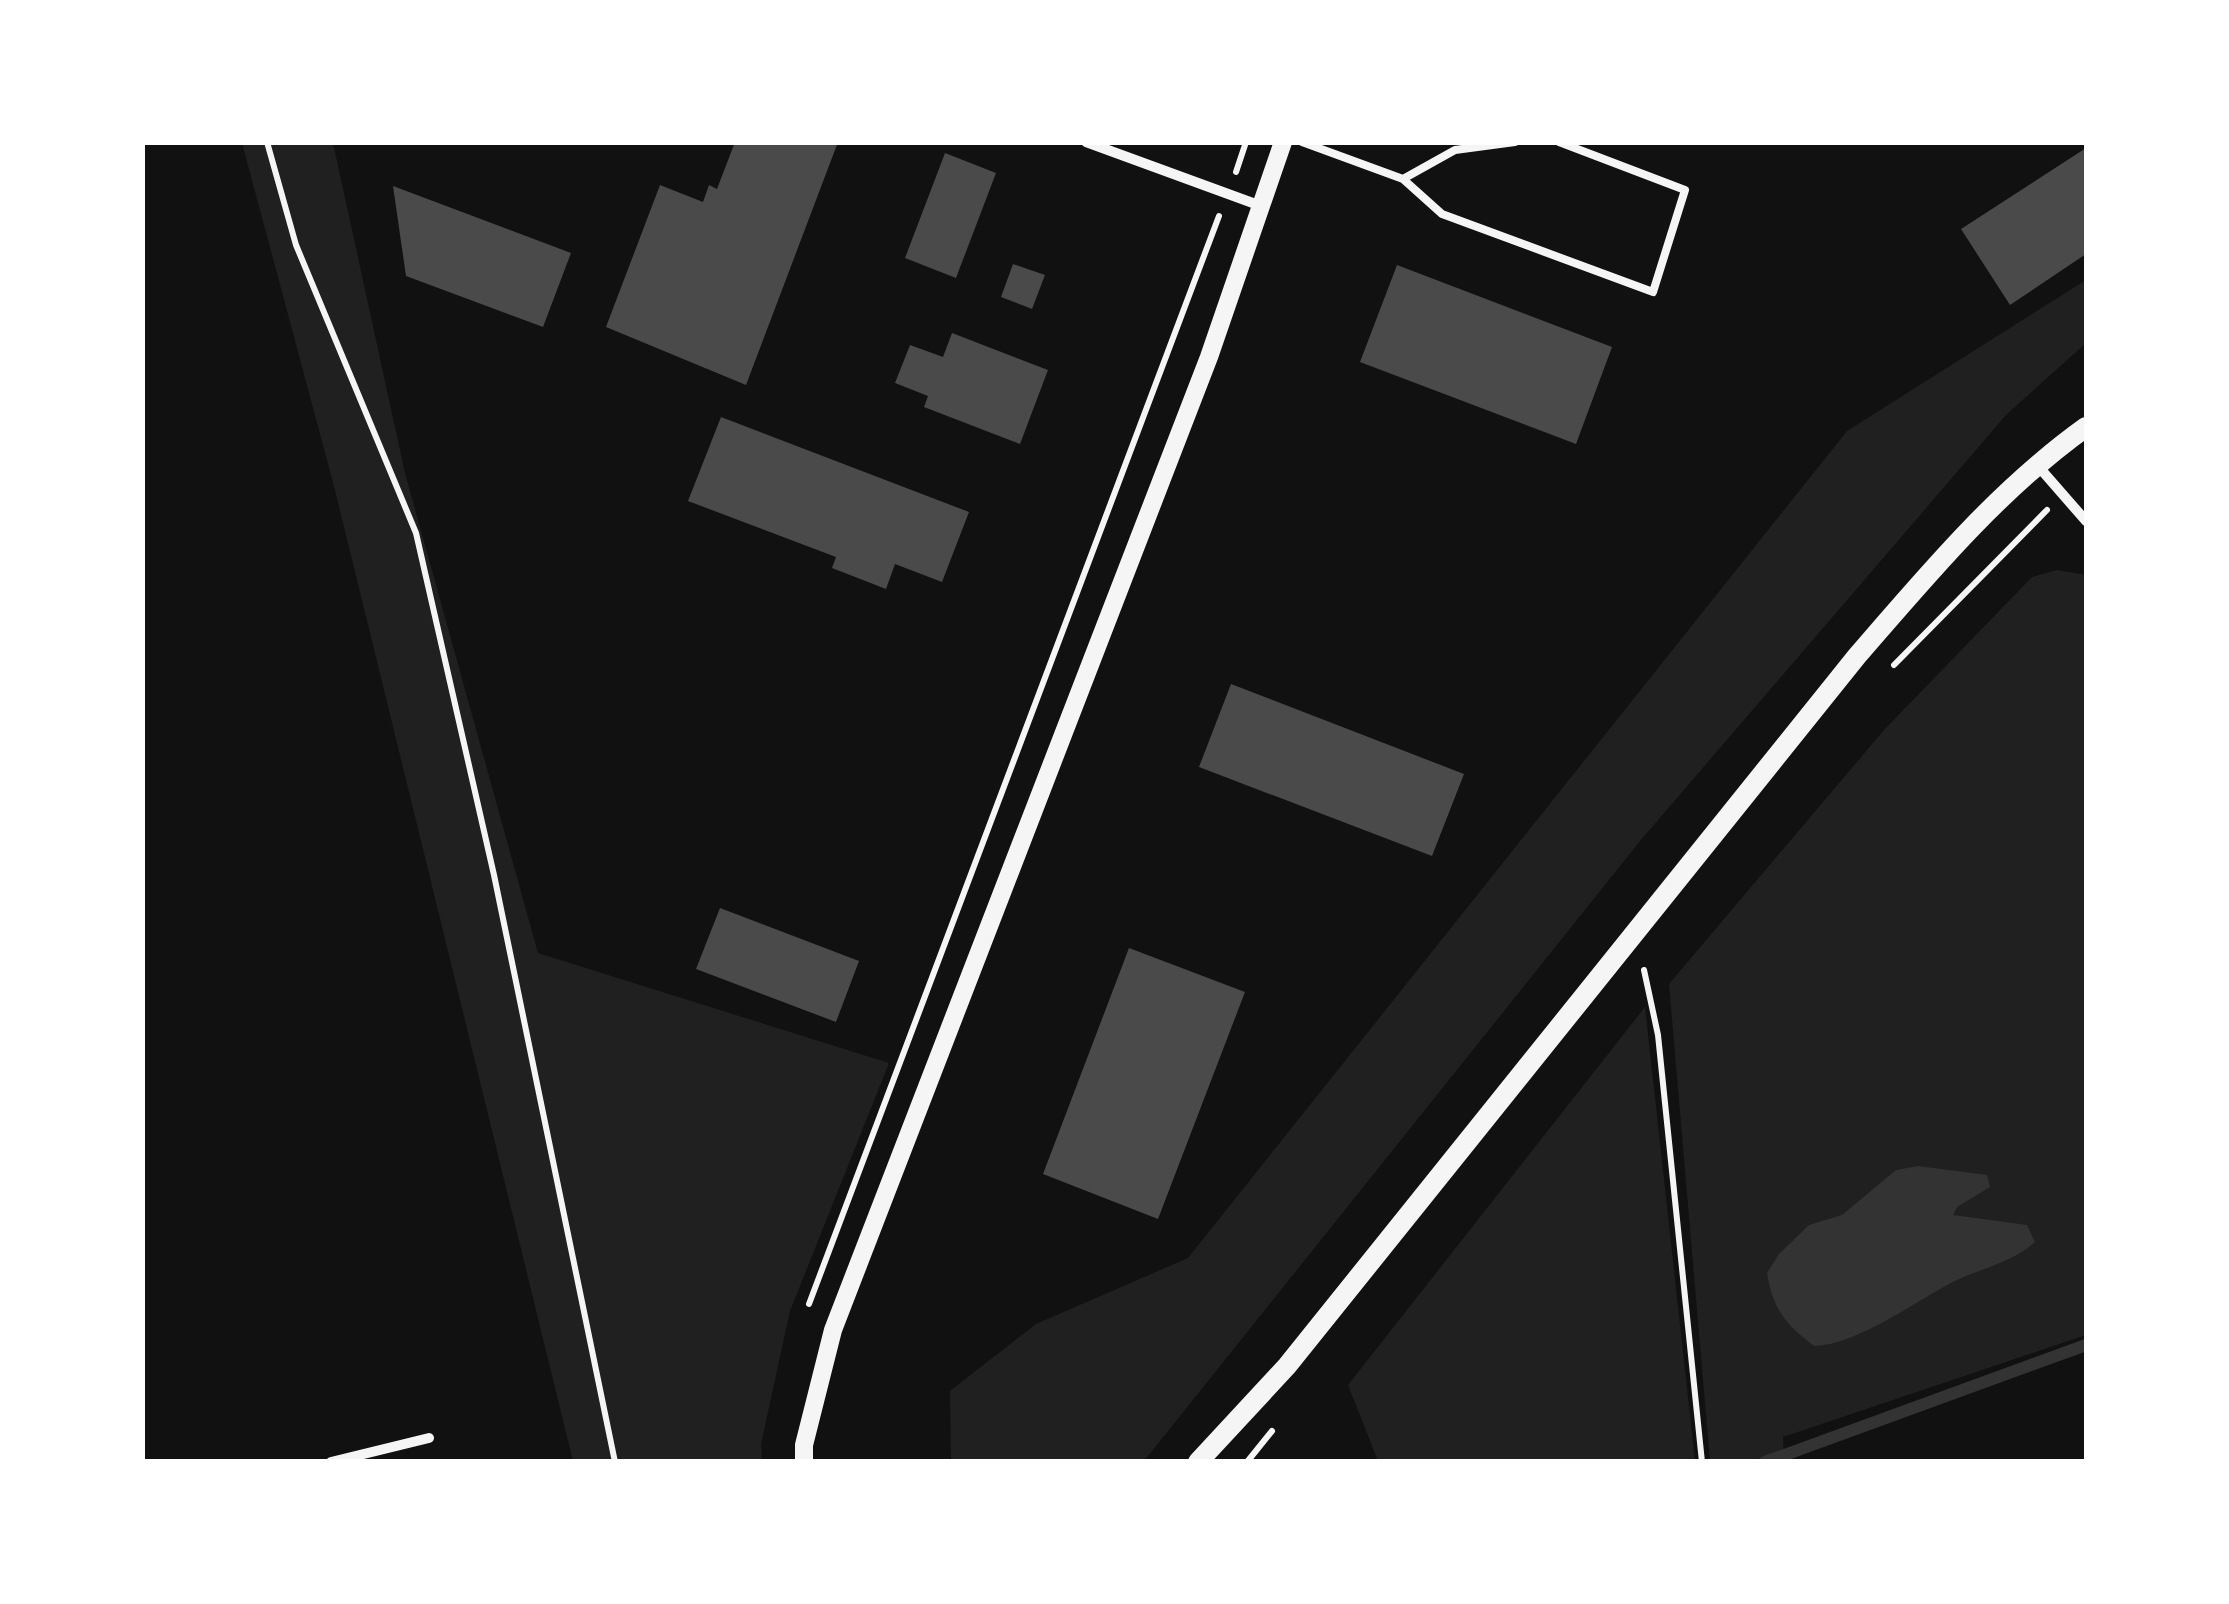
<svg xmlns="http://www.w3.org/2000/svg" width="2229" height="1604" font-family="Inter,sans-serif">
	<rect width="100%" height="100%" fill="#111"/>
	<!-- green -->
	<path fill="#202020" d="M242,143h91l72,330 133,480 351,110 -99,248 -29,133 1,17h-189l-239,-975z
		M2086,280v63l-80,72 -366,426 -496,620h-193l-1,-70 86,-67 152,-66 659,-827z
		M2057,570l29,5v760l-303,102 1,24h-74l-41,-477 215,-254 148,-153z
		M1645,1007l50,454h-317l-30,-76z"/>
	<!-- water -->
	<path fill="#333" d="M1918,1166l69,9 3,12 -33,20 -4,8 74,10 8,17c-21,19 -52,26 -78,38 -39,19 -99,65 -143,66 -29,-22 -41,-37 -47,-73l12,-19 30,-29 33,-10 54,-45z"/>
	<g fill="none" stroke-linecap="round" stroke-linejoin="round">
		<!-- stream -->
		<path stroke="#333" stroke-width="12" d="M1765,1462l321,-117"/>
	</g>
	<!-- building -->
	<path fill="#4a4a4a" d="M735,142h103l-92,243 -140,-58 54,-142 43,17 6,-17 8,4z
		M2086,148v106l-76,51 -49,-76z
		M945,153l51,20 -40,105 -51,-20z
		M393,186l178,67 -28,74 -137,-51z
		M1013,264l32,11 -13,34 -31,-12z
		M1397,265l215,82 -36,97 -216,-82z
		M952,333l96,37 -28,74 -96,-37 4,-11 -33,-13 15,-38 33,12z
		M721,417l248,95 -27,70 -47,-18 -9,25 -54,-21 4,-11 -148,-56z
		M1231,684l233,90 -32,82 -233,-89z
		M720,908l139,53 -23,61 -140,-53z
		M1129,948l116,44 -87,227 -115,-45z"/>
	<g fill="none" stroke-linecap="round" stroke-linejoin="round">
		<!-- path -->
		<path stroke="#f5f5f5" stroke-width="6" d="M267,142l29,103 120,288 78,342 121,587
			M1236,172l10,-30
			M1894,665l153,-155
			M1644,970l14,65 44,427
			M809,1304l410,-1088
			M1247,1462l25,-31"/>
		<!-- service -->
		<path stroke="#f5f5f5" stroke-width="8" d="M1302,142l101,37 39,35 211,78 32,-102 -126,-48
			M1403,179l52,-29 60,-8"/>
		<!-- minor -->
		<path stroke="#f5f5f5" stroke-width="10" d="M1086,142l175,64
			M2038,466l48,55
			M331,1462l98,-24"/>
		<!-- tertiary -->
		<path stroke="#f5f5f5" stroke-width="18" d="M804,1462v-17l29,-115 376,-973 74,-215"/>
		<!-- secondary -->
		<path stroke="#f5f5f5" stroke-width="20" d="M1198,1462l89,-96 570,-710c71,-82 141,-166 229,-229"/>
	</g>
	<!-- border -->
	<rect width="2229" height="1604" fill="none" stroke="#ffffff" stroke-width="290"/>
</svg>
